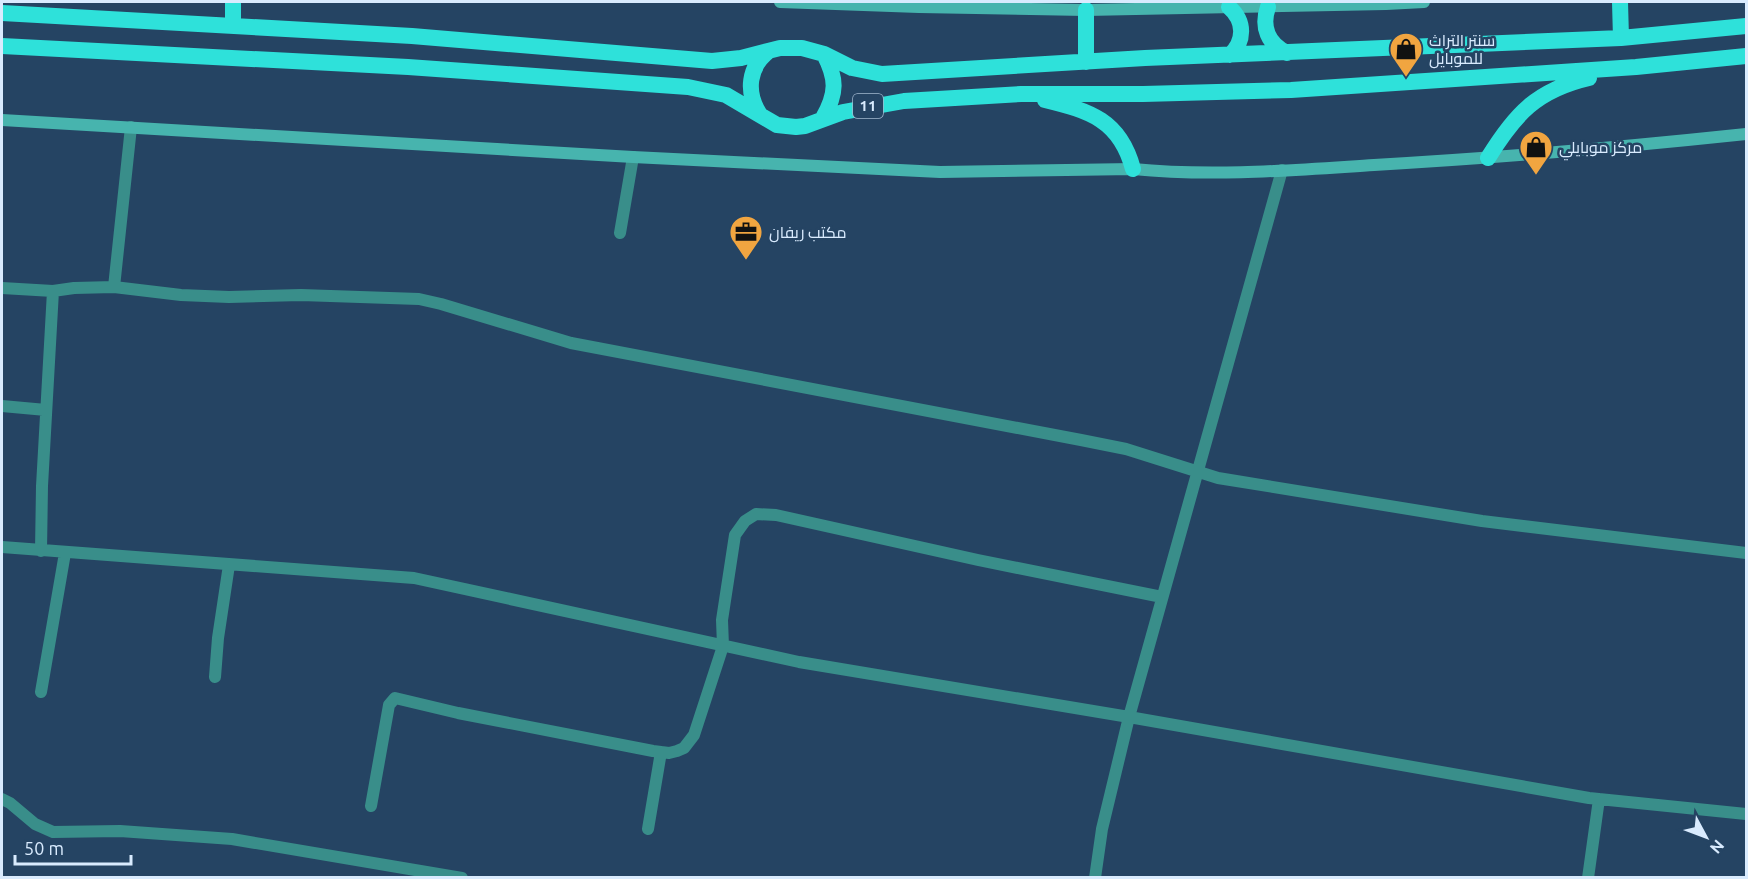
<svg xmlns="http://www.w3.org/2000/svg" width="1748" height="879" font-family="Ubuntu,Cairo,sans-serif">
	<rect width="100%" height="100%" fill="#254463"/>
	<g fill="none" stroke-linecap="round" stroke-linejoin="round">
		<!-- minor -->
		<path stroke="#398e8a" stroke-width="12" d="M620,233l13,-76
			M114,287l17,-160
			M2,288l51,3
			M2,406l44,4
			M2,547l412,31 385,84 330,55 460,81 157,16
			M41,551l1,-65 11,-195 21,-3 40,-1 67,8 48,2 72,-2 118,4 22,5 130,39 510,97 45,9 92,29 264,43 264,32
			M215,677l3,-39 11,-73
			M41,692l24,-139
			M2,799l8,4 25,21 18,8 67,-1 112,8 230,39
			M371,806l18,-101 6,-7 63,15 195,38 16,2 8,-2 7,-3 10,-13 29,-89 -1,-26 13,-85 10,-14 11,-7 20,1 202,45 184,37
			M648,829l13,-77
			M1095,878l7,-49 27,-112 153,-547
			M1588,878l11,-79"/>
		<!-- secondary -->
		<path stroke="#47b4ae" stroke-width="12" d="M780,2l139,5 167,3 300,-6 38,-2
			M2,120l631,37 307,15 193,-3c80,8 162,1 241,-4 125,-7 249,-18 372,-31"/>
		<!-- trunk -->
		<path stroke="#2ee1da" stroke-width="16" d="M233,2v24
			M1620,2l1,36
			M1229,7c16,14 16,34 1,48
			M1268,7c-7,20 0,37 19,46
			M1086,10v52
			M2,13l410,23 300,25 29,-3 39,-10h22l22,6 28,14 30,6 263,-16 476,-20 125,-12
			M2,46l406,21 280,20 38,8 51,30 19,2 9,-1 38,-14 61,-11 117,-7h122l148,-4 345,-23 110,-11
			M1045,100c45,11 75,20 88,69
			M759,113c-13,-21 -11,-46 10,-62
			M823,118c14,-25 14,-39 1,-64
			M1488,158c27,-44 49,-68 101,-80"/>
	</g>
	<!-- icons -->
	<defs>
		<g id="shop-pin" transform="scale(1.725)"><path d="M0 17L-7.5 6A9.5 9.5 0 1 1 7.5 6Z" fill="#f1a540" stroke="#254463"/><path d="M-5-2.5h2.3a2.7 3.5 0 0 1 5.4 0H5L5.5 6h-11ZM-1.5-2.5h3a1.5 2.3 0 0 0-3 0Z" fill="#111"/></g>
		<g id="office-pin" transform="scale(1.725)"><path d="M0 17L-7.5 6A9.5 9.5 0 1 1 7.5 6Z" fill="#f1a540" stroke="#254463"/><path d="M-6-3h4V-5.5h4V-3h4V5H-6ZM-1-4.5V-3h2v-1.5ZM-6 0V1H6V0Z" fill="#111"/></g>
	</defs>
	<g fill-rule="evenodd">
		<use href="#shop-pin" x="1406" y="49"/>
		<use href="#shop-pin" x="1536" y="147"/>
		<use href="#office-pin" x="746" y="232"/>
	</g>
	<g text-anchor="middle" stroke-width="5" stroke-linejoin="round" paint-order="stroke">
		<!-- shield labels -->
		<rect fill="#254463" stroke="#a3b9d0" stroke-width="1.5" x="853" y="94" width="30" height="24" rx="4.5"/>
		<g font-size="15" font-weight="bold" fill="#d9ebfe">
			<text x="868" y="111">11</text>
		</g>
		<!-- poi labels -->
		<g font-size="16" fill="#d9ebfe" stroke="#254463" text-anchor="start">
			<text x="1429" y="46">سنتر التراث<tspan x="1429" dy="18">للموبايل</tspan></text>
			<text x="1559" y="153">مركز موبايلي</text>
			<text x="769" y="238">مكتب ريفان</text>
		</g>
	</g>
	<!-- border -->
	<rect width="1748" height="879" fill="none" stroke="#d9ebfe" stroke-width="6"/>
	<!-- north arrow -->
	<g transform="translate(1706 837) rotate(131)" stroke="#254463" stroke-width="4.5" paint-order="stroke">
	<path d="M0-4.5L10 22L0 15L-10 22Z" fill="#d9ebfe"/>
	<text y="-9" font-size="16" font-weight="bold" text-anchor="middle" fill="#d9ebfe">N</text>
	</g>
	<!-- scale -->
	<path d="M15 855v9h116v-9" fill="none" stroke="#d9ebfe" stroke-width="3"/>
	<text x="24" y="855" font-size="18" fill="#d9ebfe" stroke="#254463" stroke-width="4.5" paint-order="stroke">50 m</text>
</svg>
